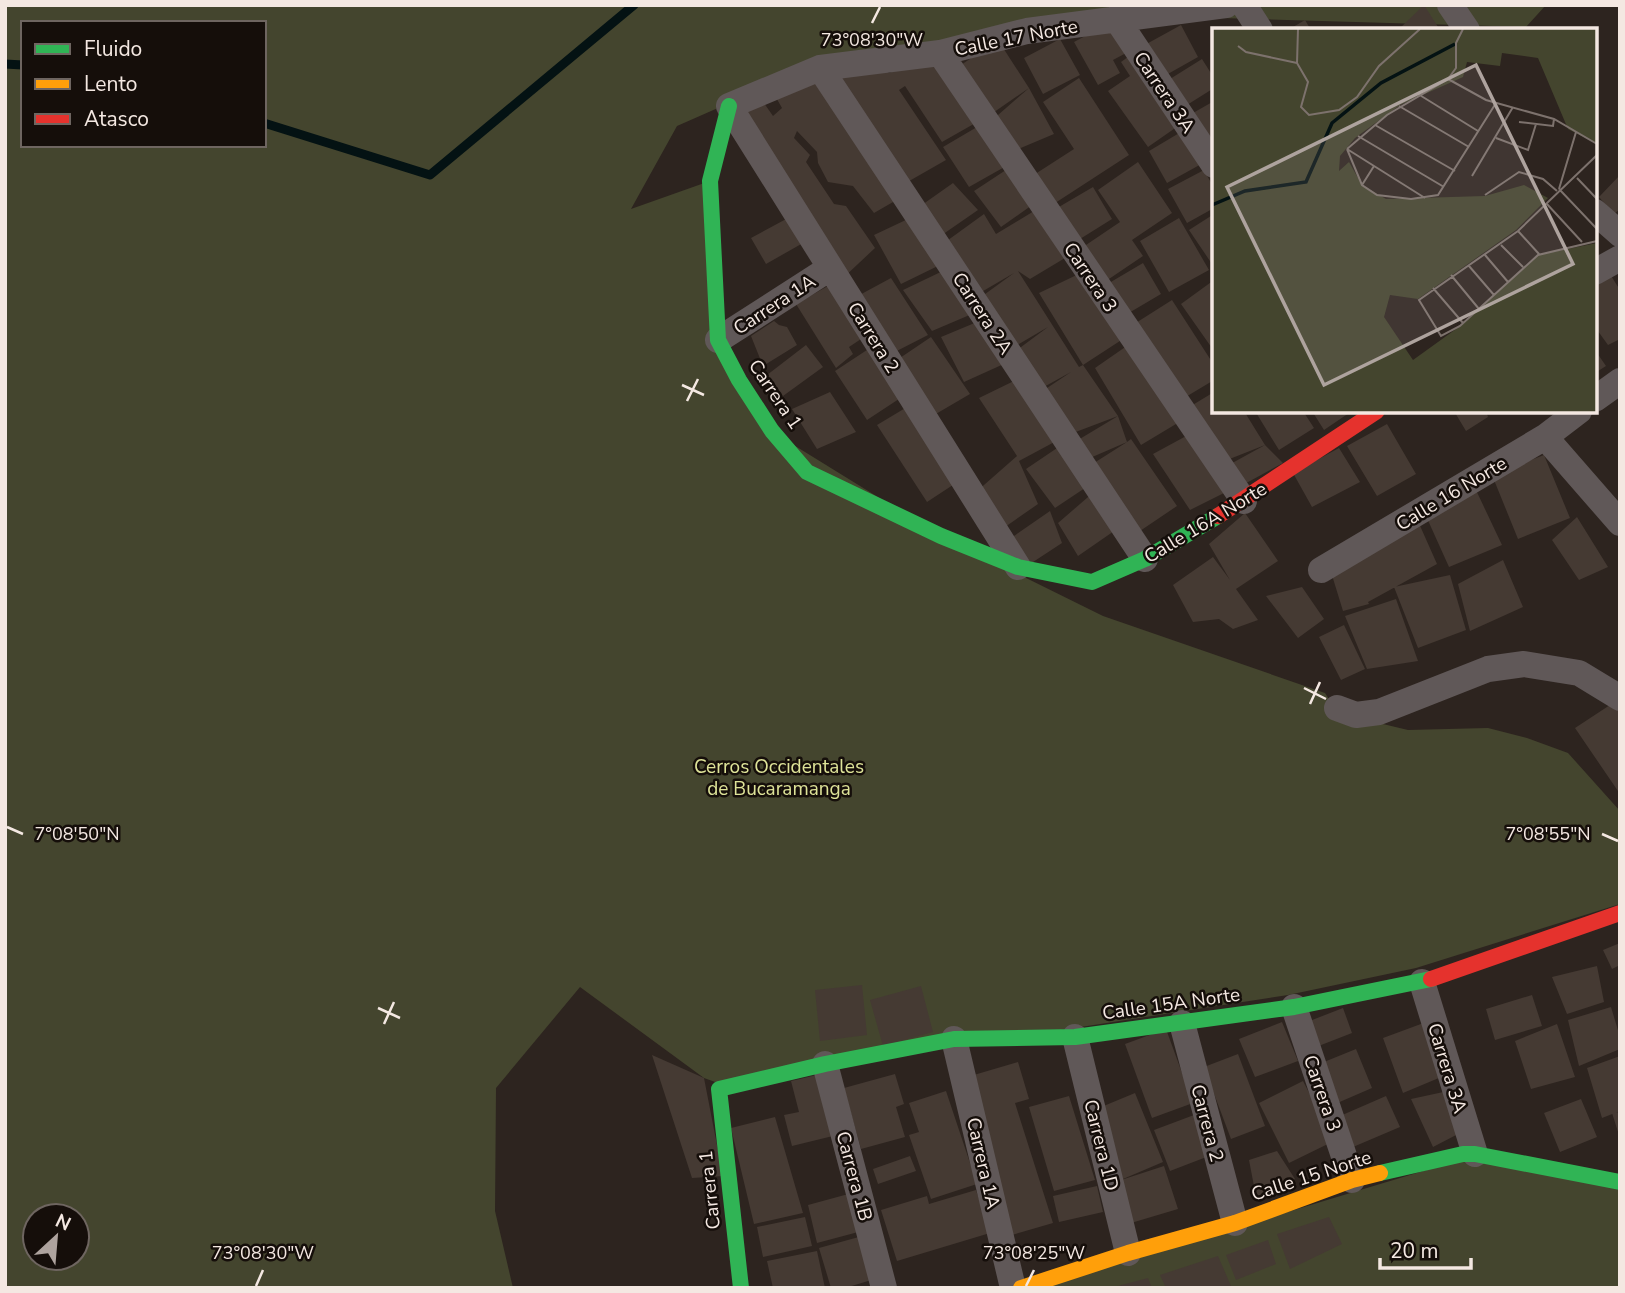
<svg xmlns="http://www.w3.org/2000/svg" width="1625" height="1293" font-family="'Nunito Sans',sans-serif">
	<rect width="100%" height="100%" fill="#2d241f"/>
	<!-- green -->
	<path fill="#44452e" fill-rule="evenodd" d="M5,5h1541l-20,22 -405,-12 -317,55 -127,56 -46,83 79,-28 8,159 53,91 170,105 162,80 222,77 11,17 26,9 46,11 80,-2 39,10 41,15 52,58v93l-204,64 -128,27 -570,88 -14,-5 -124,-91 -84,101 -1,123 18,77h-508zM23,23h241v122h-241zM35,1216h42v42h-42z
		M1463,1159l157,30v99h-584z"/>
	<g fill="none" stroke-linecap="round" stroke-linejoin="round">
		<!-- stream -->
		<path stroke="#041213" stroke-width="9" d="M5,64l18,1
			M264,123l166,52 204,-170"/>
	</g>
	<!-- building -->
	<path fill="#453a33" d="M1424,5l16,25h-42z
		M1305,20l6,10h-23z
		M1111,22l17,30 -15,8 7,13 -22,12 -24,-43z
		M1181,25l17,32 -39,22 -18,-32z
		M1060,39l20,36 -37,19 -19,-36z
		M998,40l31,48 25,46 -43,18 -21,-30 39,-34 -42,29 -32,-48z
		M1132,54l49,70 -33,23 -40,-56 22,-15 -9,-14z
		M930,57l49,64 -37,21 -37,-56 -6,4 47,70 -42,24 -76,-111 49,-7 12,7z
		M1202,59l12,19v10l-35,22 -17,-26z
		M816,76l84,122 -26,15 -21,-27 -25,-4 -10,-19 -1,-11 -20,-21 -3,7 16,17 -4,7 28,42 12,2 29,42 -33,31 -107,-172 24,-11 14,20 9,-8 -8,-14z
		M1079,78l50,77 -80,52 -20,-29 45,-29 -31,-47z
		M1214,101v40l-28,-24z
		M977,127l31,38 -39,22 -26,-40z
		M1186,129l19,33 -38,21 -18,-32z
		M1138,162l34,51 -40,27 11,16 -37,25 -23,-34 37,-25 -22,-32z
		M1012,166l23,37 -34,24 -27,-36z
		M1204,170l10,18v20l-27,15 -19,-34z
		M1620,175v34l-6,5 -15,-17z
		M953,183l25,27 -39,27 -20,-30z
		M1093,187l19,32 -40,25 -20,-33z
		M1039,208l31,47 -40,24 -12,-8 61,96 4,-2 -44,-72 46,-22 38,68 -40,26 35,51 9,26 4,-3 46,67 -37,25 -46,-68 33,-21 -37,16 -12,-18 40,-24 -45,17 -29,-43 27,-18 -29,16 -25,-38 31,-23 -34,20 -33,-50 33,-24 -36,21 -34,-51 40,-29 12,20z
		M1214,214v53l-25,-37z
		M788,218l15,25 -37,21 -15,-26z
		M910,218l32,46 -41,20 -27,-49z
		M1179,218l30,52 -40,22 -29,-51z
		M1143,263l18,31 -39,23 -18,-31z
		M947,269l25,45 -40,17 -29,-41z
		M1608,271l12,19v49l-12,6 -13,-18v-47z
		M891,278l37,57 -39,20 -35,-57z
		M1214,280v71l-33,-47z
		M835,282l32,53 -18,12 4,7 -17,14 -40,-64z
		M1172,300l42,65v15l-35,21 -48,-75z
		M774,321l5,4 8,2 10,18 -34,21 -12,-30z
		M977,322l29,41 -42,19 -23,-45z
		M931,337l39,57 -41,24 -35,-56z
		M1131,343l55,75 -45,27 -46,-77z
		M806,345l17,22 -40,29 -16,-21z
		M873,346l32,49 -38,25 -32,-49z
		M1595,350l11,16 -11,7z
		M1022,377l38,62 -41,22 19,43 -33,23 -29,-35 41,-36 -38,-58z
		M830,392l26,40 -39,17 -25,-40z
		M1214,392v19h30l21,34 18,18 -44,24 -14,-20 40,-22 -43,17 -36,-53z
		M912,404l47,77 -32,21 -50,-77z
		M1255,411h48l11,17 -35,22z
		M1312,411h40l-28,19z
		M1454,411h32l2,6 -22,14z
		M1387,424l29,50 -39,22 -30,-50z
		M1188,435l40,56 -38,19 -37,-56z
		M1063,444l25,42 -33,22 -29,-39z
		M1339,448l21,34 -48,25 -19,-34z
		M1544,455l26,63 -52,21 -26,-64z
		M1475,488l27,57 -53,22 -23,-51z
		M1095,491l22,38 -39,27 -20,-33z
		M1050,511l12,32 -32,21 -19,-26z
		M1245,513l33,48 -42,28 22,31 -25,9 -14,-10 -26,3 -20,-37 40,-28 17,23 -21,-36z
		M1577,517l31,50 -29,13 -27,-40z
		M1417,519l20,45 -69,38 1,2 -26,7 -12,-39z
		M1503,560l20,47 -53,24 -12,-47z
		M1450,575l16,55 -48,18 -24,-61z
		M1302,587l22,32 -26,19 -32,-42z
		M1396,599l22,62 -51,8 -22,-53z
		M1344,625l21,44 -24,11 -22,-43z
		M1620,703v91l-45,-66 35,-23z
		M1620,943v22l-8,4 -9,-19z
		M1597,966l7,36 -37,12 -15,-37z
		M862,985l5,50 -47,6 -5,-51z
		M921,986l12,46 -50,14 -13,-46z
		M1532,995l10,31 -47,14 -9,-31z
		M1611,1007l9,30v12l-41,17 -11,-46z
		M1343,1008l9,25 -36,14 -9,-25z
		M1429,1021l17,54 -43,18 -20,-55z
		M1282,1022l16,39 -43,16 -16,-38z
		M1557,1024l18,53 -44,12 -16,-48z
		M1166,1029l27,74 -41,15 -27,-74z
		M1356,1049l16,39 -37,16 -16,-40z
		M1238,1054l27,72 -34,13 -27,-72z
		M652,1055l52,23 19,98 -31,2z
		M1620,1056v55l-18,7 -15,-50z
		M1018,1062l11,37 -14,4 38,120 -41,12 -45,-158z
		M821,1074l16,61 -45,11 -8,-31 15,-3 -8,-31z
		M895,1074l9,30 -8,3 9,30 -44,12 -17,-61z
		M1303,1081l31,60 -45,22 -30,-60z
		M946,1091l31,93 -46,15 -22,-64 10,-3 -10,-29z
		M1448,1091l12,42 -27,14 -22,-48z
		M1135,1093l28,69 -40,17 -29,-69z
		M1069,1096l26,84 -41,11 -25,-84z
		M1386,1096l14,31 -47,20 -13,-31z
		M1581,1099l16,38 -37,15 -16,-39z
		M1620,1112v23h-1l-7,-22z
		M1194,1115l15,41 -39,15 -16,-41z
		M775,1117l28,96 -49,11 -23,-96z
		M1277,1151l18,28 -38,23 -8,-42z
		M910,1156l6,15 -38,13 -5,-15z
		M1164,1166l14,43 -47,14 -13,-42z
		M1097,1186l6,26 -44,10 -6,-26z
		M976,1190l14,43 -93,28 -16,-51 46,-14 2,8z
		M852,1193l10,38 -45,12 -9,-38z
		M805,1217l7,29 -49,11 -6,-30z
		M1329,1217l13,27 -52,25 -13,-35z
		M866,1235l12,43 -33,10h-14l-12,-40z
		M1268,1240l8,24 -40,16 -10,-25z
		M817,1251l8,37h-52l-6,-27z
		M1218,1256l13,30 -65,2 -6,-13z
		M1148,1278l4,10h-37l-1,-1z"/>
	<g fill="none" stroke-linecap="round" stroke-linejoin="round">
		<!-- street -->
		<path stroke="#605858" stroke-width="26" d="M1244,5l16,25
			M1450,5l17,25
			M1116,18l98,147
			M940,53l304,448
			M820,68l325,491
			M1595,212l25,22
			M1595,272l25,-14
			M718,340l112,-72
			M1595,399l25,-18
			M1545,437l75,86
			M1018,567l-289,-461 91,-38 120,-15 87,-22 199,-26
			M1321,570l224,-133 34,-26
			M1337,708l19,7 23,-3 109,-43 36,-5 55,9 41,25
			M1422,982l53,172
			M1294,1007l58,173
			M1182,1023l53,200
			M1075,1037l53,216
			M954,1039l59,249
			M825,1064l59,224"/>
		<!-- fast -->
		<path stroke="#30b455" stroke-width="16" d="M729,106l-19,75 8,159 21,40 33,51 35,41 134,64 77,31 74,15 53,-23 73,-43
			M1380,1173l83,-19h12l145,28
			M741,1288l-22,-199 106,-25 129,-25 121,-2 219,-30 137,-28"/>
		<!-- slow -->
		<path stroke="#ff9f0a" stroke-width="16" d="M1021,1288l107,-35 107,-30 117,-43 28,-7"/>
		<!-- jam -->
		<path stroke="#e5322d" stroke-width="16" d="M1218,516l159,-105
			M1431,979l189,-66"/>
	</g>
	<!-- ticks -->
	<path fill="none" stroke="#f4e8e2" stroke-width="2.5" d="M872,23l8,-16M682,385l22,10M687,401l11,-22M1304,688l22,11M1310,704l10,-22M7,827l16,7M1602,834l16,7M378,1008l22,10M384,1024l10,-22M256,1286l7,-16M1026,1286l8,-16"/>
	<g text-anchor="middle" stroke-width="5" stroke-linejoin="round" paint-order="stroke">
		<!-- street labels -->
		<g font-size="19" fill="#f4e8e2" stroke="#150e0a">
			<text transform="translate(1016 37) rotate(-11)" y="7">Calle 17 Norte</text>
			<text transform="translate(1165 92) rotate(56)" y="7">Carrera 3A</text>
			<text transform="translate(1091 277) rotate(56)" y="7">Carrera 3</text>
			<text transform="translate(774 304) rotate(-33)" y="7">Carrera 1A</text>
			<text transform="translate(983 313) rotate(57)" y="7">Carrera 2A</text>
			<text transform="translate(874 337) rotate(58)" y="7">Carrera 2</text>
			<text transform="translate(776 394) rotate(56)" y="7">Carrera 1</text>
			<text transform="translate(1451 493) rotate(-31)" y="7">Calle 16 Norte</text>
			<text transform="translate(1205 522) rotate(-31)" y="7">Calle 16A Norte</text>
			<text transform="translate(1171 1003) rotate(-8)" y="7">Calle 15A Norte</text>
			<text transform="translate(1448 1068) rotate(73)" y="7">Carrera 3A</text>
			<text transform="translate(1323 1093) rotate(71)" y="7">Carrera 3</text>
			<text transform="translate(1208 1123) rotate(75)" y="7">Carrera 2</text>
			<text transform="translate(1102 1145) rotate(76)" y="7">Carrera 1D</text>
			<text transform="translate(984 1163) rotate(77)" y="7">Carrera 1A</text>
			<text transform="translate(1311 1175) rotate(-18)" y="7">Calle 15 Norte</text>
			<text transform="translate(855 1176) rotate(75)" y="7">Carrera 1B</text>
			<text transform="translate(709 1190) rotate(-96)" y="7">Carrera 1</text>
		</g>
		<!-- park labels -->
		<g font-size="19" fill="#dee398" stroke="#150e0a">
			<text x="779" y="773">Cerros Occidentales<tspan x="779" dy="22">de Bucaramanga</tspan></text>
		</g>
	</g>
	<!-- overview -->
	<g transform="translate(1212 28)">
		<rect width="385" height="385" fill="#2d241f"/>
		<path d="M0,1h385v115l-29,-15 -30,-71 -36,-5 -2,13 -33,-4 -4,15 -63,28 -45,33 -15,18 -1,15 10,-9 13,23 24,14 99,-3 39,-11 24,13 -32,32 -98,69 -28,-4 -6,22 29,43 50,-36 75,-69 59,-12v169h-385z" fill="#44452e"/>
		<path fill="none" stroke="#041213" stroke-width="3.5" d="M0,177l33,-14 61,-9 26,-59 49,-40 74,-39"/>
		<path fill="none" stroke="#7d726d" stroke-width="2" d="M86,1l-1,34 11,19 -7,25 8,8 30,-5 18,-13 22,-31 41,-37M26,18l8,6 51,11M236,51l38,21 68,19 43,25M206,66l60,37M187,78l70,41M307,94l34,4 1,-7M163,97l80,46M146,108l86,51M284,110l32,12 8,-26M135,121l15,36 15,10 34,4 27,-4 58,-92M135,121l40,-34 61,-36 8,-11v-25l7,-14M135,121l78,49M385,127l-79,76 -99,69 22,36 19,-10 78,-71 59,-14M260,148l41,-69M365,150l20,21M150,157l12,-19M347,161l17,-57M347,161l38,40M273,167l34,-23 24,7 14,12M334,175l36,39M306,203l21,23M289,217l22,22M273,227l23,27M257,238l25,29M239,247l28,34M221,260l30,35"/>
		<path fill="#aea39e" fill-opacity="0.15" stroke="#aea39e" stroke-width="3.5" d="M264,37l97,199 -249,121 -97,-198z"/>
		<rect width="385" height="385" fill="none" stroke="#f4e8e2" stroke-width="3.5"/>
	</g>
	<g font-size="18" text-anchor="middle" fill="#f4e8e2" stroke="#150e0a" stroke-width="5" stroke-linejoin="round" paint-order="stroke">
		<text x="872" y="46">73°08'30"W</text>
		<text x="1548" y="840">7°08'55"N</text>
		<text x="77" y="840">7°08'50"N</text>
		<text x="263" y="1259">73°08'30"W</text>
		<text x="1034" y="1259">73°08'25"W</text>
	</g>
	<!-- border -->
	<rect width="1625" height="1293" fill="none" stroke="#f4e8e2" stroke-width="14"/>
	<!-- legend -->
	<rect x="21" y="21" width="245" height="126" fill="#150e0a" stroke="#6e6560" stroke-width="2"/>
	<rect x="35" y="44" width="35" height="10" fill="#30b455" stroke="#6e6560" stroke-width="2"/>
	<text x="84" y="56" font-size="21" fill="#f4e8e2">Fluido</text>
	<rect x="35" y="79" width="35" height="10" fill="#ff9f0a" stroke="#6e6560" stroke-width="2"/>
	<text x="84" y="91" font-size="21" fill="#f4e8e2">Lento</text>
	<rect x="35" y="114" width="35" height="10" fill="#e5322d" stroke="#6e6560" stroke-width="2"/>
	<text x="84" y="126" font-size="21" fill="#f4e8e2">Atasco</text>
	<!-- north arrow -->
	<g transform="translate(56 1237) rotate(26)"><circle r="33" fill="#150e0a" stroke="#6e6560" stroke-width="2"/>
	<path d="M0-5L12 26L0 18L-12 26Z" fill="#aea39e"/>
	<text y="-10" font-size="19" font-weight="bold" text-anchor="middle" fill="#f4e8e2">N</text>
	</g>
	<!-- scale -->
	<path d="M1380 1258v10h91v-10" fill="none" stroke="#f4e8e2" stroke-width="3.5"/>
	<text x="1390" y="1258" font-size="21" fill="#f4e8e2" stroke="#150e0a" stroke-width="5" paint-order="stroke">20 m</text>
</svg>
